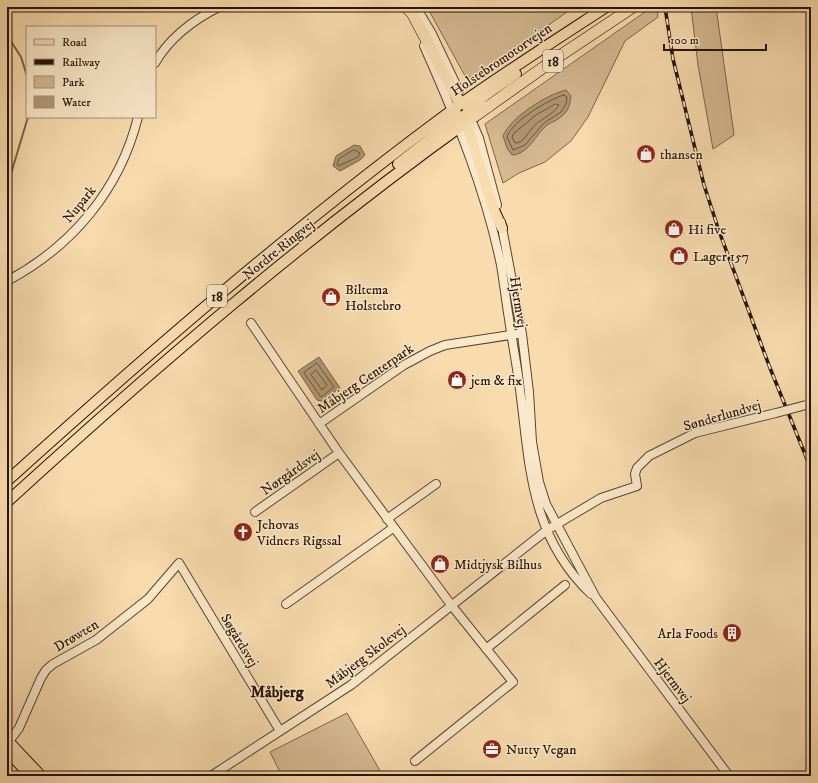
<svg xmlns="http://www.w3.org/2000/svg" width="818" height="783" font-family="'IM FELL DW Pica',serif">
	<rect width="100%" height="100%" fill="#f8dcae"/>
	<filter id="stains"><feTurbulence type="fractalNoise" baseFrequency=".005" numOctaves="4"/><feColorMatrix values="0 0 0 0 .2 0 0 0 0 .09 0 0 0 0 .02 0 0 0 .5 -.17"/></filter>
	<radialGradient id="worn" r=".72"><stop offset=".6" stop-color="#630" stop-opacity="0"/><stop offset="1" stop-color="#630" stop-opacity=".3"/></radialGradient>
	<!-- green -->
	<path fill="#d4b991" stroke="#7e644a" d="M427,7h147l-100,71 -9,-2z
		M652,7h5l1,10 -33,24 -37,76 -17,24 -26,21 -26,11 -16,10 -18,-59z
		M691,7h25l18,128 -21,14 -15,-84z
		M347,713l36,63h-101l-12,-24z"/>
	<!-- water -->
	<path fill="#b19774" stroke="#7a6147" d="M566,90l5,6c-1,7 -2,14 -8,19 -5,5 -11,7 -16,10 -12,10 -18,29 -35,30l-5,-7 -4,-12c8,-19 43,-41 63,-46z
		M354,145l6,1 5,9 -5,5 -20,11 -7,-5 3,-10z
		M319,357l21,31 -18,13 -5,-1 -19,-29z"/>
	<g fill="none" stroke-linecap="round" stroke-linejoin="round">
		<!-- shore -->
		<path stroke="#6c543c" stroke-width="1" d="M564,95l3,2 -1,7 -5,8 -17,11 -19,22 -12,5 -6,-13c4,-15 42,-38 57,-42z
			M556,104l3,1c-4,8 -18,14 -24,20 -6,6 -12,19 -20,18l-3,-6 2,-4 22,-18z
			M354,150l6,3 -2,4 -20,9 -1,-2 2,-5z
			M317,363l17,24 -13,10 -17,-24z
			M316,370l11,15 -5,5 -11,-15z"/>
		<!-- stream -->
		<path stroke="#7a6147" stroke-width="2" d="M7,35l14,22 6,19
			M7,187l21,-70"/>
		<!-- minor casing -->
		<g stroke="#5b432e" stroke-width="10">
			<path id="minor" d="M416,7l15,25 28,59
				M424,46c32,72 61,142 77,219 3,18 5,36 8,54 3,21 7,42 10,63 11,79 9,152 72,212
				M155,63c15,-26 38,-43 64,-56
				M469,115l10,23 18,67
				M501,222l21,112 7,58 3,50 7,40 7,22 50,94 133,178
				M7,281c66,-35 113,-92 131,-164
				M251,323l88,130 113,153 61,76 -98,79
				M319,424l85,-59 26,-14 15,-6 72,-11
				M255,512l84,-59
				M387,519l49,-35
				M286,604l107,-76
				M486,649l79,-64
				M7,744l12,-16 22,-50 5,-8 7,-6 43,-24 52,-41 31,-36 101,168
				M211,776l140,-91 196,-155 54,-32 36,-12 -2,-12 2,-6 12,-12 46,-23 81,-20"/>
		</g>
		<!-- major casing -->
		<g stroke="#271003" stroke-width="12">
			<path id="major" d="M440,120c11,-5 21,-1 28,8l26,82 8,18
				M459,127c9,-25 37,-38 57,-53
				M398,164l54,-42 6,-7
				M7,481c145,-131 294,-260 452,-376 48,-34 98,-66 147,-98
				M7,502c149,-136 303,-268 468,-386
				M7,740l34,36
				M7,751l24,25"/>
		</g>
		<!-- highway casing -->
		<g stroke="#271003" stroke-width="12">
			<path id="highway" d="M406,7l6,6 46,87 13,8 17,-1
				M475,116l83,-59 75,-50"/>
		</g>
		<!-- minor -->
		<use href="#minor" stroke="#fae8ca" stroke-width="8"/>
		<!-- major -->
		<use href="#major" stroke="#f8dcae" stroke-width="10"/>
		<!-- highway -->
		<use href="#highway" stroke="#f8dcae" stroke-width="11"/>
		<!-- rail casing -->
		<g stroke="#271003" stroke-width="3.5">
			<path id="rail" d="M665,7l8,52 31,126 15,46 51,137 41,101"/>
		</g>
		<!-- rail -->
		<use href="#rail" stroke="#fae8ca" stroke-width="2" stroke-dasharray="6" stroke-linecap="butt"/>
		<!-- minor-bridge casing -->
		<g stroke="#5b432e" stroke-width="10" stroke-linecap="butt">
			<path id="minor-bridge" d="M776,413l30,-8"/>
		</g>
		<!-- minor-bridge -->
		<use href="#minor-bridge" stroke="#fae8ca" stroke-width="8"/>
	</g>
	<!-- icons -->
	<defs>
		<g id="shop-disc" transform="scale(1)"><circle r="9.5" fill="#8f2418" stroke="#fae8ca"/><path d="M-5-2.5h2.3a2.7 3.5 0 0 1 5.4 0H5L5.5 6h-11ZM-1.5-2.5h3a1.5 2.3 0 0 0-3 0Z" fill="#fff"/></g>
		<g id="church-disc" transform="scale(1)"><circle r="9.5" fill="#8f2418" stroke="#fae8ca"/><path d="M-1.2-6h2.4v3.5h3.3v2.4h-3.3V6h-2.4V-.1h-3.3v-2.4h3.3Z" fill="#fff"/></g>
		<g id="building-disc" transform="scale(1)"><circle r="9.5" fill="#8f2418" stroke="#fae8ca"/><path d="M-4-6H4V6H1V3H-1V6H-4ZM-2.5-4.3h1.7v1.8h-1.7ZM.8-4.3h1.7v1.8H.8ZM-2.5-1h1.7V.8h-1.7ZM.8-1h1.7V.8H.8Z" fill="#fff"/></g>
		<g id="office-disc" transform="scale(1)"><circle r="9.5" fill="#8f2418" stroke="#fae8ca"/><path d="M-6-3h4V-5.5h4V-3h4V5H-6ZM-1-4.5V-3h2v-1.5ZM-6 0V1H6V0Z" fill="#fff"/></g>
	</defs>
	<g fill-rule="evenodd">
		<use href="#shop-disc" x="646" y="154"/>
		<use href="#shop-disc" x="674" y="229"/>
		<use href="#shop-disc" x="679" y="256"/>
		<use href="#shop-disc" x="331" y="297"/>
		<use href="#shop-disc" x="457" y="380"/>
		<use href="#church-disc" x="243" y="532"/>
		<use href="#shop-disc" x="440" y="564"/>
		<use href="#building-disc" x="732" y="633"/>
		<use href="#office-disc" x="492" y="749"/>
	</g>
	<g text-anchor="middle" stroke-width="3" stroke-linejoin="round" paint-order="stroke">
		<!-- shield labels -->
		<g fill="#fae8ca" stroke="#66513f" stroke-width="1">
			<rect x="543" y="50" width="20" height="22" rx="3"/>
			<rect x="207" y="285" width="20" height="22" rx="3"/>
		</g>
		<g font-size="13" font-weight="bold" fill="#271003">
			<text x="553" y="66">18</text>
			<text x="217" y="301">18</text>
		</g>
		<!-- street labels -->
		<g font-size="14" fill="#271003" stroke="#fae8ca">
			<text transform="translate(501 59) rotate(-34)" y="5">Holstebromotorvejen</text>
			<text transform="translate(79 204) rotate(-51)" y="5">Nupark</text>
			<text transform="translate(278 249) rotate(-39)" y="5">Nordre Ringvej</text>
			<text transform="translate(519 302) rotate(81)" y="5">Hjermvej</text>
			<text transform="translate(365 378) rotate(-34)" y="5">Måbjerg Centerpark</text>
			<text transform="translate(722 415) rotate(-16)" y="5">Sønderlundvej</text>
			<text transform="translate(290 472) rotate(-35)" y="5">Nørgårdsvej</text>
			<text transform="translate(76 635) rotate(-31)" y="5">Drøwten</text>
			<text transform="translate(240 640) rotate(59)" y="5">Søgårdsvej</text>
			<text transform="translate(365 656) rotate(-37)" y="5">Måbjerg Skolevej</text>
			<text transform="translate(673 680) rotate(53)" y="5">Hjermvej</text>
		</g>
		<!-- poi labels -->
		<g font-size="14" fill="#271003" stroke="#fae8ca" text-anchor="start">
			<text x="660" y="159">thansen</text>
			<text x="688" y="234">Hi five</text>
			<text x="693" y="261">Lager 157</text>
			<text x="345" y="294">Biltema<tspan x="345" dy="16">Holstebro</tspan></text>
			<text x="471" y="385">jem &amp; fix</text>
			<text x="257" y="529">Jehovas<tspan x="257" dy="16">Vidners Rigssal</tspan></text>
			<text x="454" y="569">Midtjysk Bilhus</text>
			<text x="718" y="638" text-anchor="end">Arla Foods</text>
			<text x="506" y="754">Nutty Vegan</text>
		</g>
		<!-- quarter labels -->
		<g font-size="16" font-weight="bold" fill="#271003" stroke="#fae8ca">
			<text x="277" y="697">Måbjerg</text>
		</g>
	</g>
	<!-- margin -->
	<rect width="818" height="783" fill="none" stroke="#f8dcae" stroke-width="24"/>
	<rect x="8" y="8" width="802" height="767" fill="none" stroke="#271003" stroke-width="2"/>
	<rect x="12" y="12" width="794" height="759" fill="none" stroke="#271003"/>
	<!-- legend -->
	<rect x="26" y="26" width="130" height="92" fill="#fae8ca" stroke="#a6927a"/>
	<rect x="34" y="39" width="20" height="6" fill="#f8dcae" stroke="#a6927a"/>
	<text x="62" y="46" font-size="12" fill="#271003">Road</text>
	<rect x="34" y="59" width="20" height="6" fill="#271003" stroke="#a6927a"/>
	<text x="62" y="66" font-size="12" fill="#271003">Railway</text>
	<rect x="34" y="76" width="20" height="12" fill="#d4b991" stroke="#a6927a"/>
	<text x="62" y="86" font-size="12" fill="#271003">Park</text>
	<rect x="34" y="96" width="20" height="12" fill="#b19774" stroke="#a6927a"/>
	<text x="62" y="106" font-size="12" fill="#271003">Water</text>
	<!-- scale -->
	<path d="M664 44v6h102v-6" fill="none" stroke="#271003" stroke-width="2"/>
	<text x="670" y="44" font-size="12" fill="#271003" stroke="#fae8ca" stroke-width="3" paint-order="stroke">100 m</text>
	<rect width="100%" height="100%" filter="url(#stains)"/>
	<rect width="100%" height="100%" fill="url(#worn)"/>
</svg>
